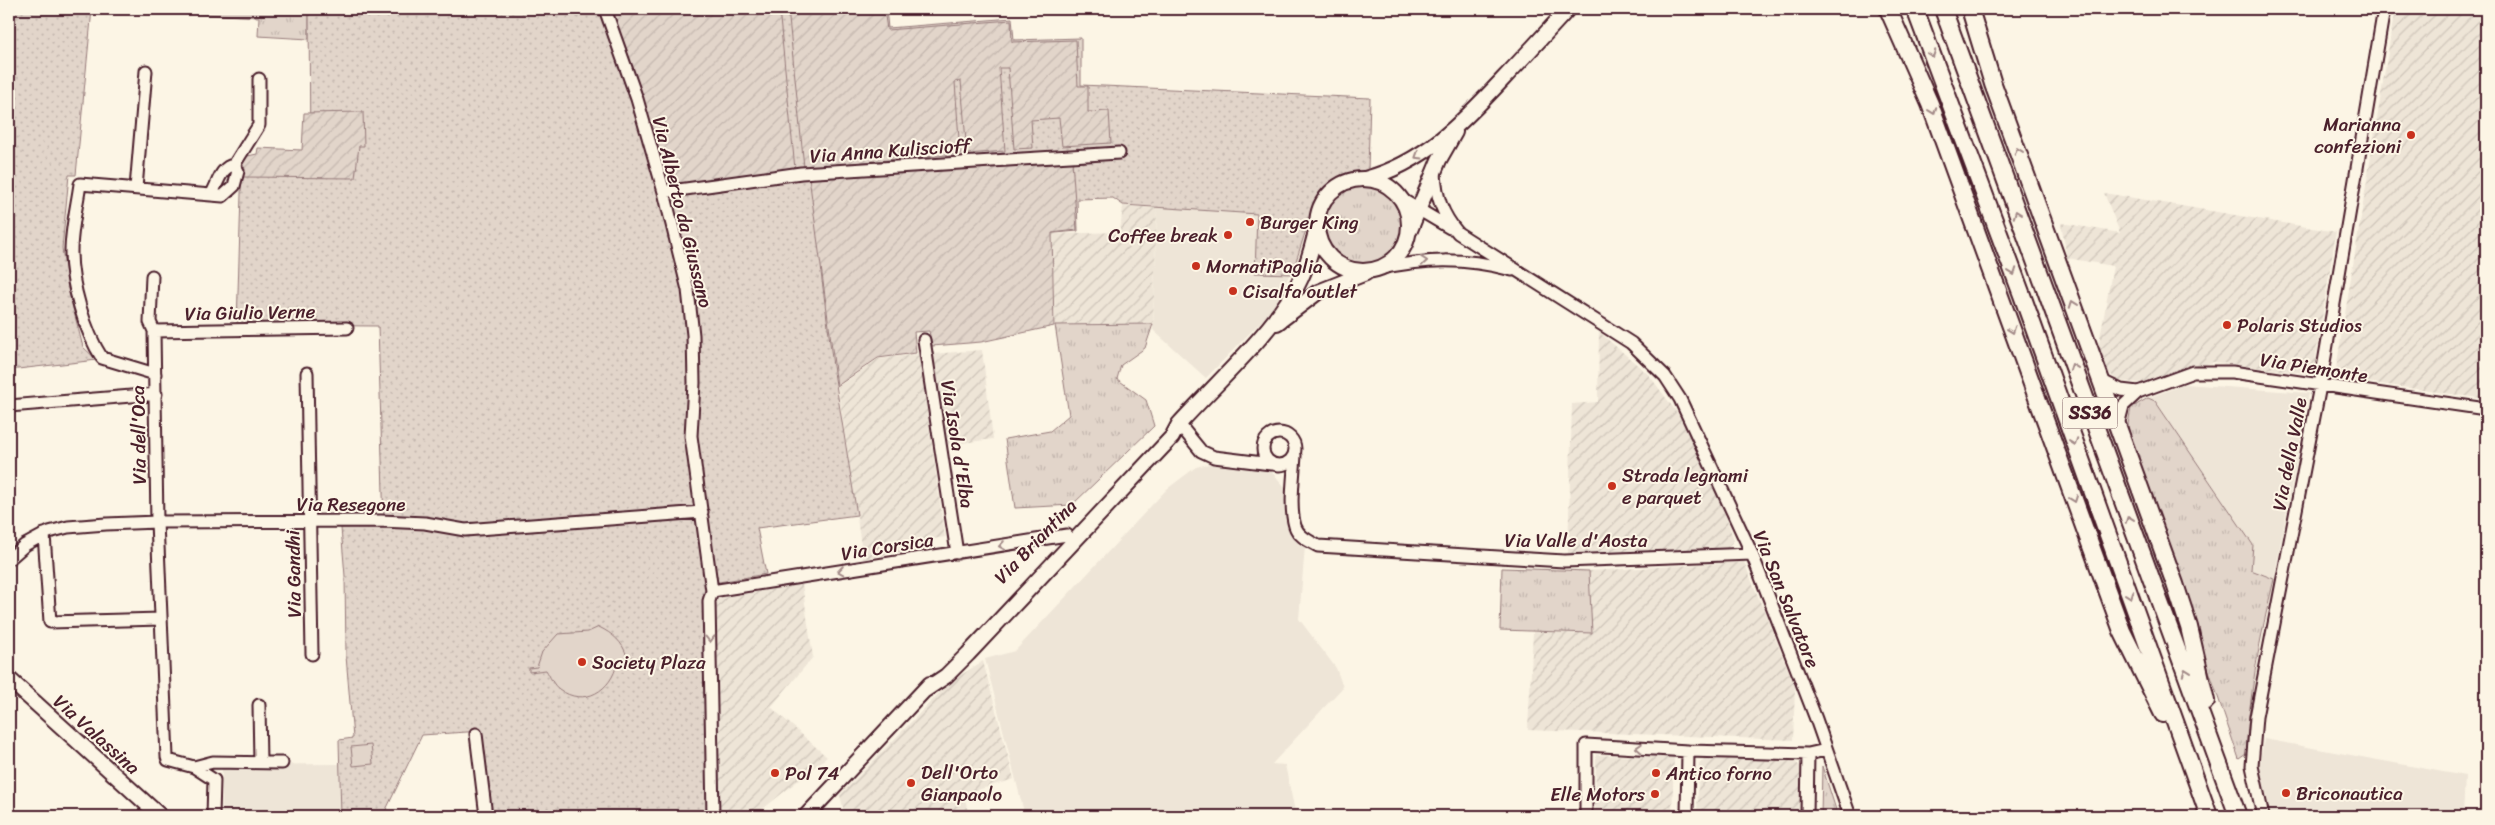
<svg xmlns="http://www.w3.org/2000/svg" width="2495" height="825" font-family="Sriracha,sans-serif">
	<defs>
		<pattern id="industrial-furrows" width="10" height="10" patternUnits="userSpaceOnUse" patternTransform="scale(1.25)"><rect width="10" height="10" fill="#eee5d7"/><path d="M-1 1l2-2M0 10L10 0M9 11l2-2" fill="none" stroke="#cec4b9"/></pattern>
		<pattern id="grass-tufts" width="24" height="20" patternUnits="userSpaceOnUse" patternTransform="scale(1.25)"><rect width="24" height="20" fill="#e2d5ca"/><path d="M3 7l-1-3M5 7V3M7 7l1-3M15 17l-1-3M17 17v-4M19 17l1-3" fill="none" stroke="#c3b6ae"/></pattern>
		<pattern id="park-dots" width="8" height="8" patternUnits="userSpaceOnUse" patternTransform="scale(1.25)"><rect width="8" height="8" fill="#e2d5ca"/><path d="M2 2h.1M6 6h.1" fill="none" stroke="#c3b6ae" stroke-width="1.8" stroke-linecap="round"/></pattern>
		<pattern id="garden-furrows" width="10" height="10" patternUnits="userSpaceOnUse" patternTransform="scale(1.25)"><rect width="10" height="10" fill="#e2d5ca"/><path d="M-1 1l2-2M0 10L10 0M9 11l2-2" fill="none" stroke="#c3b6ae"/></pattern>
	</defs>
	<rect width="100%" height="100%" fill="#fcf5e5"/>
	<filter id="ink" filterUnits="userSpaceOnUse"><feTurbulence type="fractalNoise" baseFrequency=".02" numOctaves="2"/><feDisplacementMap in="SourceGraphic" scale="10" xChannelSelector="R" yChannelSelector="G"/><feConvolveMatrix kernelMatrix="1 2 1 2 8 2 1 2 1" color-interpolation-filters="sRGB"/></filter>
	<g filter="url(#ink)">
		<!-- built -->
		<path fill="#eee5d7" d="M1277,171l20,84 -20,50 -71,73 -53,-48 4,-122 17,-33z
			M2185,384l124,9 -35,186 -23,-9 -96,-169 -7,-3z
			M1212,463l57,6 17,19 4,37 9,20 6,1 -6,73 37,49 7,19 -71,77 13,1 11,51h-271l-40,-157 30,-8 152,-162 29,-22z
			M2264,739l201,37 -2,40h-193l-12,-42z
			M339,764l2,52h-119v-51z"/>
		<!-- industrial -->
		<path fill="url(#industrial-furrows)" d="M2395,9h91v390l-147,-21 -3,-9z
			M2104,193l232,39 -23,142 -100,-12 -74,21 -21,-2 -10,-9 -11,-18 16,-88 -46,-8 -6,-35 59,10z
			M1123,206l34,2 -4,116 -98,1 -3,-91 68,-2z
			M1599,332l50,43 31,42 40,83 14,40 -10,12 -156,2 4,-150 26,-2z
			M982,350l11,89 -47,6 -14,-91z
			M919,354l26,183 -24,4 -4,8 -54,10 -25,-172 40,-28z
			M1744,562l51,125 -2,53 -265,-10 5,-98 58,1 -2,-62z
			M802,584l11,73 -42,50 56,50 -73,59h-34l-4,-215 5,-6z
			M983,661l31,118 -50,15 5,22h-124l-5,-21 110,-113z
			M1596,755l78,2 -2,59h-77z
			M1706,757l85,2 9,7 3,8 -1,42h-105l2,-51z"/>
		<!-- grass -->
		<path fill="url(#grass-tufts)" stroke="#967a7a" d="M150,9h159v30l-51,-3 1,-19 -110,-6z
			M1324 225a39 39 0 1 1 78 0a39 39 0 1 1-78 0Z
			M1153,324l-8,24 -24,17 -4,14 29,21 8,26 -82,79 -57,3 -10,-69 45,-8 19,-16 -14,-90z
			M2148,398l7,3 98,144 -2,25 23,9c-14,58 -25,116 -28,175l-7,5 -109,-322 -2,-13 3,-16z
			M1502,568l87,3 3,62 -92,-3z
			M1822,766l16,50h-17z"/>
		<!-- park -->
		<path fill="url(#park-dots)" stroke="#967a7a" d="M9,9h83l-16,166h-7l-7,73 6,41 15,58 14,13 -88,10z
			M309,9h577l2,19 124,-10 2,22 67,-2v47l289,13 -2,72 -32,10 -21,21 -23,73 -37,-1 2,-59 -134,-9 -10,-7 -36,1 1,32 -149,13 1,12 -109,16 12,94 24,149 -100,13 9,46 -53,9 -9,12 3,221h-215l-10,-85 -60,4 -39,81h-42l-2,-76 14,-2 -7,-82 -1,-80 -4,-48 43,-2 -6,-200 -141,-1 5,-163 3,-6 65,2z"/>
		<!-- garden -->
		<path fill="url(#garden-furrows)" stroke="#967a7a" d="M609,9h170l16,160 -127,17 -27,-89z
			M788,9h96l3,21 124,-10 1,22 64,-2 2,46h10v26l21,-1 2,32 -49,3 -3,-28 -28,2 2,28 -19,1 -6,-81h-9l6,83 -38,3 -6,-73 -6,1 5,72 -156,13z
			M363,112l1,34h-5l-4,32 -113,-1 1,-20 14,-3 1,-6 44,2 2,-37z
			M1072,160l5,70 -25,3 2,93 -73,16 -49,4 -3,-15 -15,1 2,21 -38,5 -41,28 -28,-209z"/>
		<!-- pitch -->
		<path fill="#e2d5ca" stroke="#967a7a" d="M599,627c14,7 24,15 28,30h6l1,4 -17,2c-5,27 -33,45 -58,26 -6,-4 -9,-13 -13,-19l-17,2v-4l8,-1 5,-15 16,-18 30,-2z
			M371,745l2,19 -20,2 -2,-19z"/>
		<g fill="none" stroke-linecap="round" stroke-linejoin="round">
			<!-- minor casing -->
			<g stroke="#4a1f2b" stroke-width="15">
				<path id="minor" d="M605,9l32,90 27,93 24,98 5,45 1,48 -3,53 21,155 -3,10 4,215
					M234,165l25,-40v-46
					M1435,172c1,25 7,42 23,61l173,110 34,33 15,23 72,155 64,165 34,97
					M136,188l10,-117
					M664,192l137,-19 318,-20
					M1401,199l49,29
					M1376,269c49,-10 87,-12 136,1
					M152,276l-2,46 4,9
					M924,340l33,213
					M307,373l5,281
					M155,374l-53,-16c-17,-26 -31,-74 -31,-106 0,-23 6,-46 9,-68l143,12 11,-10 4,-15 -4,-6c-14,2 -16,19 -23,30
					M2102,381l19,9 17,2
					M9,406l147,-12
					M1179,424l22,27 13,6 57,7
					M2118,425l5,-19 15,-14 55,-20h39l254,37
					M1263 449a16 16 0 1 1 32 0a16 16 0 1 1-32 0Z
					M1295,455c-1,20 -6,52 0,71 3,10 14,15 23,20l246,15 188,-7
					M44,534l6,88 111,-3
					M9,559l16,-14 24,-13 19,-5 38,-3 51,-2 224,-1 44,2 40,7 237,-18
					M712,591l355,-56
					M259,705l1,57
					M476,734l10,82
					M282,763l-69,-1 -19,5 -26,-7 -1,-3 -10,-235 -3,-191 193,-3
					M194,767l20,13 -1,36
					M1586,816v-71l102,6
					M1687,816l1,-65 120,3 18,-4
					M1807,816l1,-62
					M2263,816l-11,-50 4,-49 64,-331 64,-377"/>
			</g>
			<!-- major casing -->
			<g stroke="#4a1f2b" stroke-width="18">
				<path id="major" d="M1365,179c59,-16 98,-57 138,-100 22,-23 44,-47 65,-70
					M1317 225a46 46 0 1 1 92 0a46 46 0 1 1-92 0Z
					M1410,230l29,-70 16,-28
					M1277,323l41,-31 48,-19
					M9,679l151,137
					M925,690l21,-14 22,-22 204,-217 7,-13c38,-42 99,-96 122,-146 8,-17 12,-34 16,-51
					M806,816l124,-132"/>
			</g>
			<!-- highway casing -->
			<g stroke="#4a1f2b" stroke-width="20">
				<path id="highway" d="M1888,9l42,95 192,527 41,83
					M1915,9l107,286 187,521
					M1943,9l295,807
					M1970,9l23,75 182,500 14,43 17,74"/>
			</g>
			<!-- minor -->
			<use href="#minor" stroke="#fcf5e5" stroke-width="11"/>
			<!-- major -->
			<use href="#major" stroke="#fcf5e5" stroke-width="14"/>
			<!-- highway -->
			<use href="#highway" stroke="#fcf5e5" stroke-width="16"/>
		</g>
		<!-- one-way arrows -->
		<defs><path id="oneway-chevron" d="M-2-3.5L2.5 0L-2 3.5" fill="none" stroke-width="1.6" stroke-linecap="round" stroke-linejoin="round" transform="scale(1.25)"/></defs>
		<g stroke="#a38a88">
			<use href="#oneway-chevron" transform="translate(1932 54) rotate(70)"/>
			<use href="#oneway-chevron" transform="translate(1933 111) rotate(70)"/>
			<use href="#oneway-chevron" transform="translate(2018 151) rotate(-110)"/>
			<use href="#oneway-chevron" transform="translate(1418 156) rotate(148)"/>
			<use href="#oneway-chevron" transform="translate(2017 214) rotate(-110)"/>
			<use href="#oneway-chevron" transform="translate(1424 261) rotate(-5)"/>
			<use href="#oneway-chevron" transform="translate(2013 272) rotate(70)"/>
			<use href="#oneway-chevron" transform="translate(2073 304) rotate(-110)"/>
			<use href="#oneway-chevron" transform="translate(2012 330) rotate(70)"/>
			<use href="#oneway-chevron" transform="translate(2073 367) rotate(-110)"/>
			<use href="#oneway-chevron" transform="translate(2074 442) rotate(70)"/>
			<use href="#oneway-chevron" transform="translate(2074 499) rotate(70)"/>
			<use href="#oneway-chevron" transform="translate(2129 519) rotate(-110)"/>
			<use href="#oneway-chevron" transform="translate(1002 546) rotate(171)"/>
			<use href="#oneway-chevron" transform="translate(841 571) rotate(171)"/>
			<use href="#oneway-chevron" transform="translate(2130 595) rotate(70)"/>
			<use href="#oneway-chevron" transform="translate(710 639) rotate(89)"/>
			<use href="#oneway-chevron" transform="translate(2186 672) rotate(-110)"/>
			<use href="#oneway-chevron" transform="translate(1639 748) rotate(-177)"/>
		</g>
	</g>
	<!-- markers -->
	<g fill="#c8321e" stroke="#fcf5e5" stroke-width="2">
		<circle cx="2411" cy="135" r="5"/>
		<circle cx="1250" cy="222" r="5"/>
		<circle cx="1228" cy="235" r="5"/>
		<circle cx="1196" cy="266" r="5"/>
		<circle cx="1233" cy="291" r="5"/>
		<circle cx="2227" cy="325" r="5"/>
		<circle cx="1612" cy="486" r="5"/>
		<circle cx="582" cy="662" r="5"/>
		<circle cx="775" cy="773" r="5"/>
		<circle cx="1656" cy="773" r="5"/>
		<circle cx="911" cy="783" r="5"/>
		<circle cx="2286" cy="793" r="5"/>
		<circle cx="1655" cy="794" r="5"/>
	</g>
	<g text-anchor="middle" stroke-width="4" stroke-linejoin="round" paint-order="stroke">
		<!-- shield labels -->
		<rect fill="#fcf5e5" stroke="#7f5f63" stroke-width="1" x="2062.5" y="397.5" width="55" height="31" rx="4"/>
		<g font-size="18" font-weight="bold" fill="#4a1f2b">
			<text x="2090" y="419">SS36</text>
		</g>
		<!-- poi labels -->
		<g font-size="19" fill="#4a1f2b" stroke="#fcf5e5" text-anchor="start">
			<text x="2401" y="131" text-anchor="end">Marianna<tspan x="2401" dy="22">confezioni</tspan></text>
			<text x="1260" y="229">Burger King</text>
			<text x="1218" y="242" text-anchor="end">Coffee break</text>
			<text x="1206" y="273">MornatiPaglia</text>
			<text x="1243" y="298">Cisalfa outlet</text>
			<text x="2237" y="332">Polaris Studios</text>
			<text x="1622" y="482">Strada legnami<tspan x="1622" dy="22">e parquet</tspan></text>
			<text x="592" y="669">Society Plaza</text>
			<text x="921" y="779">Dell'Orto<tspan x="921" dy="22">Gianpaolo</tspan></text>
			<text x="785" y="780">Pol 74</text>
			<text x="1666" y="780">Antico forno</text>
			<text x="2296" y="800">Briconautica</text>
			<text x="1645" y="801" text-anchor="end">Elle Motors</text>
		</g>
		<!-- street labels -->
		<g font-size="19" fill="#4a1f2b" stroke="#fcf5e5">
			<text transform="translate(890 150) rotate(-4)" y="7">Via Anna Kuliscioff</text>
			<text transform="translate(683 212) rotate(76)" y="7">Via Alberto da Giussano</text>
			<text transform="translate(250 312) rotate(-1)" y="7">Via Giulio Verne</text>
			<text transform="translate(2314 367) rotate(9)" y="7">Via Piemonte</text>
			<text transform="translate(138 435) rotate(-91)" y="7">Via dell'Oca</text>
			<text transform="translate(958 444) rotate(81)" y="7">Via Isola d'Elba</text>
			<text transform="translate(2289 454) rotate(-79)" y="7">Via della Valle</text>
			<text x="351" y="511">Via Resegone</text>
			<text x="1576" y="547">Via Valle d'Aosta</text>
			<text transform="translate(1035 541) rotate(-46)" y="7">Via Briantina</text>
			<text transform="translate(887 546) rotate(-9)" y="7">Via Corsica</text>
			<text transform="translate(293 574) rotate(-91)" y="7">Via Gandhi</text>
			<text transform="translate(1787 599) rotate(68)" y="7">Via San Salvatore</text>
			<text transform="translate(97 734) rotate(42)" y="7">Via Valassina</text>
		</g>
	</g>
	<!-- margin -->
	<rect width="2495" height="825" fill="none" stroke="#fcf5e5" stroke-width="30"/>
	<rect x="15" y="15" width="2465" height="795" fill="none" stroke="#4a1f2b" stroke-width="2" filter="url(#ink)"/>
</svg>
